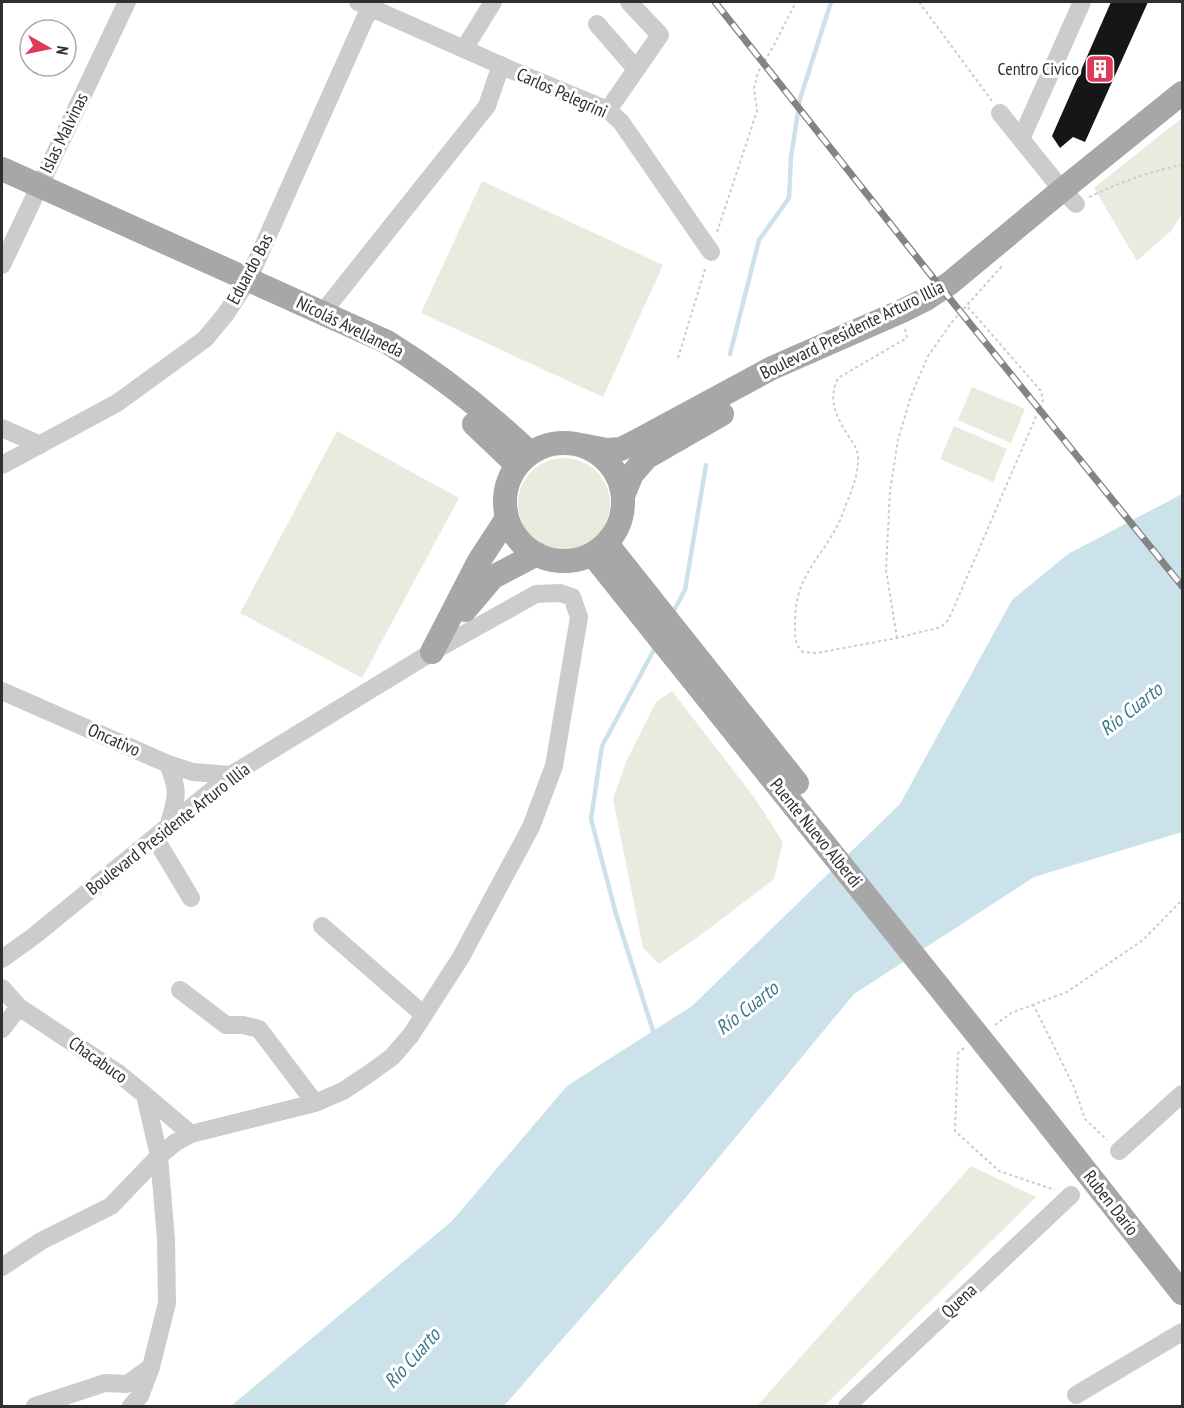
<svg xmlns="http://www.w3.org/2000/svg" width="1184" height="1408" font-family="'PT Sans Narrow',sans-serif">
	<rect width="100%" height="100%" fill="#fff"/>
	<!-- green -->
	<path fill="#e7ecde" d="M1182,118v96l-11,17 -34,30 -43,-73z
		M482,181l181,84 -60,132 -182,-84z
		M972,387l53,22 -14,34 -53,-23z
		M954,426l53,23 -14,33 -53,-23z
		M337,431l122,67 -97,180 -122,-65z
		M518 504a46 46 0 1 1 92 0a46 46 0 1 1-92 0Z
		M672,691l82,106 29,45 -9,37 -68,52 -47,33 -16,-16 -30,-149 13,-37 30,-60z
		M971,1166l65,31 -212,209h-67z"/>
	<!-- water -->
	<path fill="#cbe2eb" d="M1182,494v338l-148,45 -180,117 -172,208 -178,204h-273l221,-185 115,-135 125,-80 208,-202 112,-204 56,-46z"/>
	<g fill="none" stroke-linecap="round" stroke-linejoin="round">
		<!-- stream -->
		<path stroke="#cbe2eb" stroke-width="4.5" d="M730,354l29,-114 30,-42 2,-41 9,-58 31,-97
			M672,614l13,-24 21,-125
			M655,1037l-39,-123 -25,-95 11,-73 54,-100"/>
	</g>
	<!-- building -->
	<path fill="#161616" d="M1111,2h37l-63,140 -12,-5 -13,11 -8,-12z"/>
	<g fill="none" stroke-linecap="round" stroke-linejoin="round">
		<!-- path -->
		<path stroke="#ccc" stroke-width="2" stroke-dasharray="3 3" stroke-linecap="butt" d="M919,2l73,99
			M1089,197c30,-14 61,-26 93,-32
			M717,232l40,-121 -3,-23 4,-16 15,-25 23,-45
			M905,329l2,9 -69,40c-11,23 -1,40 11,59 5,7 9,13 9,21 1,19 -10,40 -16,57 -8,22 -24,39 -35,59 -9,15 -12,33 -12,49 0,12 -1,21 8,29l14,1 80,-15 44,-11 7,-7 4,-8 91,-212 -2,-9 -74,-85
			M678,358l28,-92
			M897,638l-11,-68 4,-79 8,-51 13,-44 17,-40 24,-34 50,-56
			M1033,1004l41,83 11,32 22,21
			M995,1025l16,-12 56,-21 76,-52 39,-40
			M964,1048l-6,5 -3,78 44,40 56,19"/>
		<!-- minor -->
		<path stroke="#ccc" stroke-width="18" d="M358,2l151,67 99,41 13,12 90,130
			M597,24l39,45
			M464,49l29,-47
			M608,110l52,-75 -31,-33
			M1000,113l62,77 14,14
			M1021,139l61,-137
			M2,265l125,-263
			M323,312l164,-206 14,-41
			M2,428l38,17
			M2,465l115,-62 88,-64 20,-24 23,-35 122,-273
			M2,691l166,73 25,8 38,3
			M168,764c10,25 10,30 2,56
			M155,838l36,60
			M322,926l102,89
			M2,959l32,-23 197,-161 201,-123 104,-58 24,-1 12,4 7,20 -25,149 -23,61 -70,130 -50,78 -19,22 -22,16 -27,18 -28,12 -124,31 -15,8 -17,14 7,83 1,64 -16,64 -11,29 -9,10
			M2,988l17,19 99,66 27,22 14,61 -48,50 -70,35 -39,26
			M180,990l46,35h17l16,4 56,74
			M2,1029l17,-22
			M145,1095l46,39
			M1119,1151l63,-57
			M1076,1395l106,-63
			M35,1406l70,-23 22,1 24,-17
			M847,1406l224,-211"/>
		<!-- major -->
		<path stroke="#a7a7a7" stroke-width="24" d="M2,169l385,173c52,32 99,69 143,111
			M474,424l43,41
			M505 502a59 59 0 1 1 118 0a59 59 0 1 1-118 0Z
			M581,445l26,5 14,-1 14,-7 137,-74 130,-57 24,-12 24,-16 112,-93 120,-97
			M623,496l9,-22 15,-17 75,-43
			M465,610l28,-33 44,-23
			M432,652l47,-91 28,-43
			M1040,1113l142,180"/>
		<!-- rail casing -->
		<g stroke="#848484" stroke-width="7">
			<path id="rail" d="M715,2l219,277 248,307"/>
		</g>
		<!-- rail -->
		<use href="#rail" stroke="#fff" stroke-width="4.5" stroke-dasharray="14" stroke-linecap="butt"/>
		<!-- major-bridge -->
		<path stroke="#a7a7a7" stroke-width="24" d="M607,544l190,239
			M592,554l448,559"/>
	</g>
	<!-- icons -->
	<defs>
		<g id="building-square" transform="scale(1.5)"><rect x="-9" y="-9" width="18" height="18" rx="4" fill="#de3959" stroke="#fff"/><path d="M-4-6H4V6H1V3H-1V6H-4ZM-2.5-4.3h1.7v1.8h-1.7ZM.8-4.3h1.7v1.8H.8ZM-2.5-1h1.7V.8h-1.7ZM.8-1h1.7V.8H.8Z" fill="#fff"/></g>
	</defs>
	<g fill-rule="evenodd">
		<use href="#building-square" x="1100" y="69"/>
	</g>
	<g text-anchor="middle" stroke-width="6" stroke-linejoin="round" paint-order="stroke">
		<!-- poi labels -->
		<g font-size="18" fill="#2f2f2f" stroke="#fff" text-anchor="end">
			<text x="1079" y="75">Centro Civico</text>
		</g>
		<!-- street labels -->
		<g font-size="18" fill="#2f2f2f" stroke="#fff">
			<text transform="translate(562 93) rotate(24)" y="6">Carlos Pelegrini</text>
			<text transform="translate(64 133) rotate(-64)" y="6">Islas Malvinas</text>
			<text transform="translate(250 269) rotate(-62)" y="6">Eduardo Bas</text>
			<text transform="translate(350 327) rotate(26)" y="6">Nicolás Avellaneda</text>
			<text transform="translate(852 330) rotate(-26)" y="6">Boulevard Presidente Arturo Illia</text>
			<text transform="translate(114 740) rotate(24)" y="6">Oncativo</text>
			<text transform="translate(168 829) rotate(-38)" y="6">Boulevard Presidente Arturo Illia</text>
			<text transform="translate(816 833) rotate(51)" y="6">Puente Nuevo Alberdi</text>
			<text transform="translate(98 1060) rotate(35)" y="6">Chacabuco</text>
			<text transform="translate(1111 1203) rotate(52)" y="6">Ruben Darío</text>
			<text transform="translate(959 1301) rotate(-43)" y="6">Quena</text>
		</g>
		<!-- water labels -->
		<g font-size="20" font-style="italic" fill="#40798e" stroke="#fff">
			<text transform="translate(1131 709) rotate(-38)" y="7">Río Cuarto</text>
			<text transform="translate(747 1008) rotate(-38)" y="7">Río Cuarto</text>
			<text transform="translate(412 1358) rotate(-48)" y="7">Río Cuarto</text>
		</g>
	</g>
	<!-- border -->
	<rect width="1184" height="1408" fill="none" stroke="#2f2f2f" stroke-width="6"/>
	<!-- north arrow -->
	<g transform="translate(48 48) rotate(99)"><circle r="28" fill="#ffffff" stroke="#acacac" stroke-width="1.5"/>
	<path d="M0-4.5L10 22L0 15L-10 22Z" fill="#de3959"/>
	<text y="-9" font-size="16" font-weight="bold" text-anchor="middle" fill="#2f2f2f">N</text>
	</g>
</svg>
